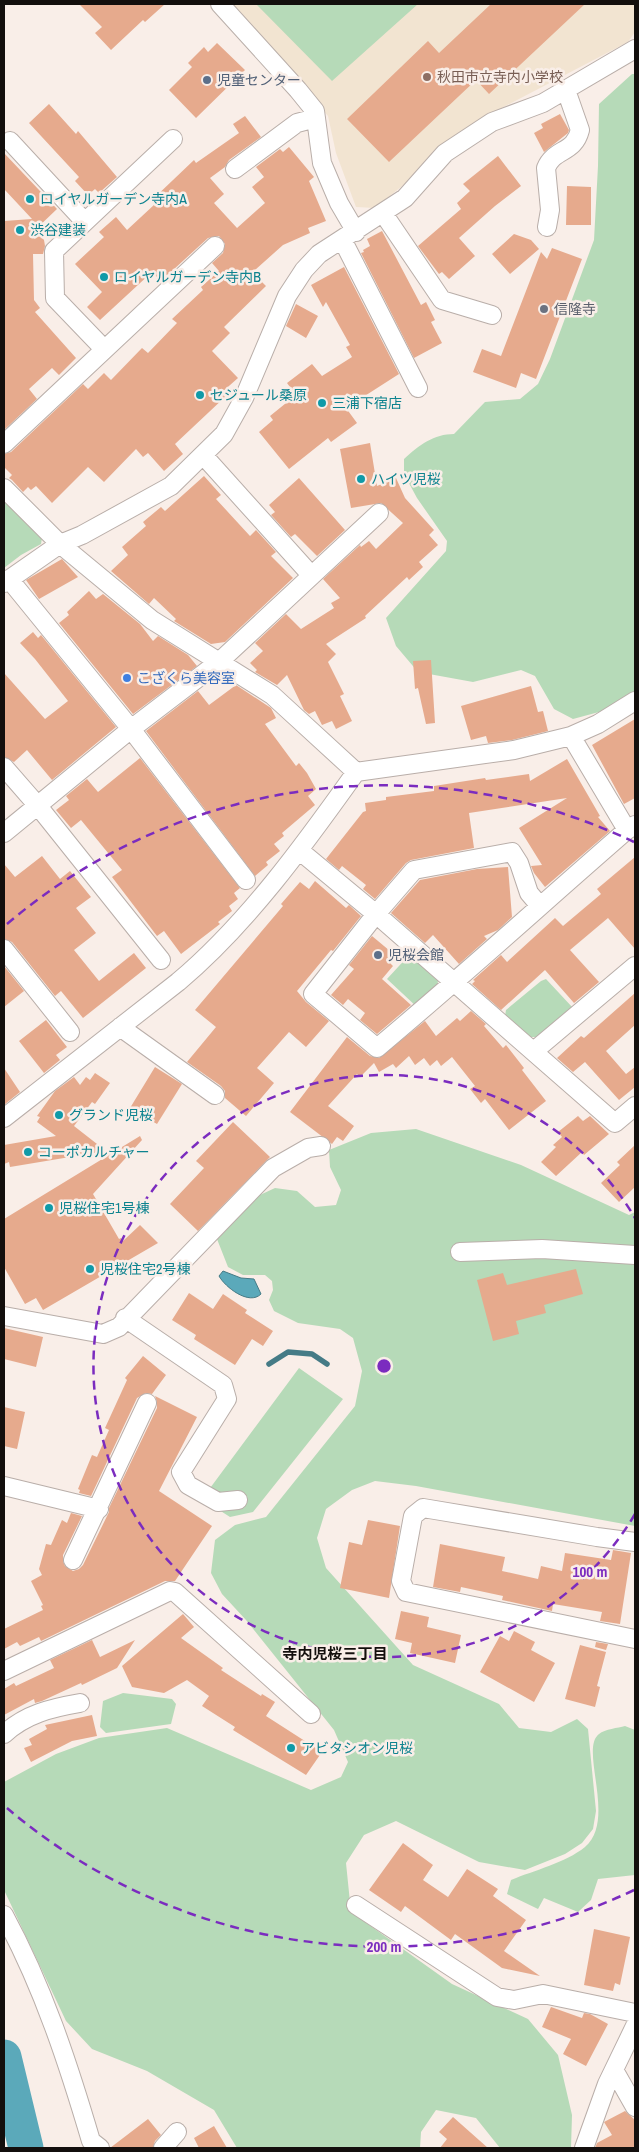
<svg xmlns="http://www.w3.org/2000/svg" width="639" height="2152" font-family="'Archivo Narrow','Noto Sans JP',sans-serif">
	<rect width="100%" height="100%" fill="#f9eee8"/>
	<!-- education -->
	<path fill="#f2e4d1" d="M229,4h406v28l-7,10 -136,71 -117,95 -19,-1 -20,-54 -8,-37z"/>
	<!-- green -->
	<path fill="#b6dab8" d="M256,4h162l-86,77z
		M632,74h3v619l-25,16 -37,10 -19,-10 -19,-33 -14,-6 -48,12 -55,-10 -22,-26 -10,-28 60,-67 1,-10 -30,-43 -13,-24v-15c15,-14 30,-25 50,-25l31,-32 35,-3 18,-15 12,-25 44,-119 4,-74 1,-62z
		M4,497l38,41 -1,6 -20,11 -17,13z
		M410,954l28,27 -1,7 -19,20 -31,-29z
		M546,979l27,29 -37,29h-7l-24,-21 1,-6 35,-29z
		M416,1129l105,36 108,50 6,-3v314l-219,-40 -41,-5 -23,9 -26,19 -9,29 9,30 87,97 86,39 20,24 32,4 26,-13 11,10 8,82 -3,18 -11,14 -17,11 -40,16 -46,-8 -83,-41 -32,14 -18,28 5,49 101,72 76,35 30,36 14,60 -1,33h-71l-24,-30 -40,-8 -15,22 -1,16h-183l-23,-38 -67,-39 -55,-22 -26,-28 -62,-131v-108l52,-28 43,-16 68,-10 144,62 30,-13 7,-15 -14,-32 -88,-110 -24,-26 -11,-21 4,-33 20,-15 31,-8 89,-111 7,-35 -9,-33 -13,-9 -42,-6 -24,-12 -5,-11 4,-10 -1,-9 -7,-6h-22l-15,-8 -13,-33 23,-29 37,-17 22,3 18,16 21,-2 5,-15 -11,-23 -1,-17 42,-17z
		M299,1368l44,31 -90,113 -23,5 -28,-18z
		M123,1693l49,6 4,5 -5,20 -65,9 -6,-6 3,-26z
		M625,1726l10,4v145l-37,4 -7,21 -13,12 -34,-14 -6,11 -31,-15 4,-14c24,-10 54,-17 74,-33 32,-27 -6,-98 14,-113 6,-5 19,-6 26,-8z"/>
	<!-- water -->
	<path fill="#5ba9ba" stroke="#457b86" d="M223,1271l18,7 13,1 7,15c-12,12 -36,-7 -42,-18z"/>
	<g fill="none" stroke-linecap="round" stroke-linejoin="round">
		<!-- stream -->
		<path stroke="#457b86" stroke-width="5.5" d="M269,1364l19,-12 24,2 15,10"/>
		<!-- river -->
		<path stroke="#5ba9ba" stroke-width="35" d="M4,2057l22,91"/>
	</g>
	<!-- building -->
	<path fill="#e6aa8d" d="M79,4h86l-20,18 -2,-2 -32,30 -16,-17 7,-6z
		M491,4h94l-96,90 -13,-14 -87,82 -42,-43 81,-78 11,12z
		M217,43l28,27 -49,48 -27,-28 23,-23 -4,-4 16,-16 4,5z
		M49,104l27,30 2,-3 39,46 -18,16 -4,-4 -7,6 -13,-14 4,-4 -50,-54z
		M560,114l9,16 -1,3 -24,19 -10,-19 9,-5 -2,-4z
		M245,116l16,21 -32,23 -4,7 -15,11 14,16 -10,9 23,25 28,-25 -13,-16 12,-10 -8,-10 24,-18 3,3 6,-5 25,30 -5,4 17,40 -18,7 2,5 -27,12 -28,25 2,2 -2,3 11,11 -42,41 6,6 -18,18 26,27 -17,15 4,4 -50,47 8,10 -19,17 -16,-18 -5,4 -7,-8 -32,33 -16,-15 -36,36 -16,-17 -5,4 -3,-3 -5,5 -11,-12 -3,-2 3,-3 -8,-8v-13l7,-2 72,-68 5,5 16,-16 7,7 31,-32 6,5 29,-30 -5,-4 31,-29 -2,-3 18,-16 -7,-8 11,-10 2,-9 -6,-8 -11,2 -47,43 -9,-9 -52,48 -13,-13 15,-15 -27,-28 29,-27 -5,-5 17,-15 11,13 28,-26 -3,-4 42,-40 2,3 43,-30 -6,-9z
		M4,153l53,56 -22,21 9,10 1,6 -2,8h-10l1,46 6,8 -5,4 41,46 -17,17 -7,-7 -23,21 8,10 -33,31v-209l28,-2 -28,-30z
		M498,156l23,30 -26,20 -36,32 16,18 -26,23 -7,-7 -3,2 -21,-28 43,-37 -4,-6 13,-12 -7,-7z
		M567,186l24,1v38h-25z
		M382,231l39,74 5,-3 9,18 -4,2 11,21 -28,15 -53,-105 3,-1 -1,-2 7,-4 -3,-7z
		M514,234l17,6 8,9 -29,25 -18,-20z
		M552,248l30,11 -46,120 -15,-6 -5,15 -43,-16 9,-23 19,7 40,-104 6,7z
		M344,267l55,107 -53,34 11,15 -26,19 -3,-4 -39,31 -30,-37 14,-12 -3,-4 26,-21 -9,-12 25,-19 10,12 30,-19 -6,-10 4,-2 -24,-43 -3,5 -12,-22z
		M296,304l22,12 -12,22 -20,-12z
		M370,443l7,43 19,-8 9,20 29,32 -5,5 9,10 -19,17 4,5 -14,13 -2,-3 -42,39 1,2 -40,26 10,10 -8,8 16,32 -4,2 12,25 -16,8 -4,-8 -10,4 -7,-14 -6,3 -5,-4 -17,-35 -10,10 -22,-13 2,-2 -7,-7 13,-12 -8,-8 31,-29 15,15 33,-21 -3,-5 9,-5 -17,-19 37,-34 1,2 8,-6 7,8 27,-26 -22,-20 -30,5 -11,-59z
		M204,476l17,19 -5,4 34,37 6,-6 20,22 -5,4 22,22 -68,64 -14,2 -37,-23 2,-2 -22,-21 -5,6 -38,-33 17,-16 -6,-8 24,-21 -3,-4 18,-15 4,4z
		M299,478l46,52 -28,26 -22,-22 -4,3 -20,-22 4,-3 -6,-7z
		M62,559l16,18 -39,22 -13,-19z
		M89,591l7,8 7,-5 37,30 13,17 5,-5 30,19 9,11 -64,48 -74,-91 10,-8 -2,-3z
		M33,632l5,6 3,-3 75,92 -64,53 -25,-30 -13,12 -10,-5v-84l41,46 23,-18 -33,-42 -15,-16z
		M431,660l4,63 -9,1 -8,-36 -3,1 -2,-28z
		M236,685l35,23 5,10 -11,6 31,42 3,-3 8,10 9,16 -8,7 7,9 -33,28 2,3 -10,8 6,7 -14,11 2,3 -13,11 -109,-145 52,-40 11,14z
		M531,686l7,26 5,-1 5,20 -36,9 -24,3 -2,-7 -15,4 -10,-34z
		M635,719v79l-11,6 -32,-59z
		M140,758l100,130 -6,5 4,6 -9,7 3,5 -14,11 2,2 -39,30 -17,-23 -7,5 -45,-59 10,-7 -41,-50 -10,8 -15,-18 13,-10 -3,-4 21,-17 11,13z
		M567,759l33,57 -2,1 12,14 -65,56 -11,-14 -3,-7 11,-1 -23,-37 48,-30 -98,15 5,35 -63,12 -5,3 -31,36 -12,-10 3,-4 -24,-19 -3,4 -13,-11 37,-47 3,-1 -1,-8 21,-3v-3l48,-6v-5l51,-8 1,2 43,-6 1,7z
		M42,856l18,23 10,-8 21,26 -15,11 20,25 -22,17 25,31 35,-28 12,15 -63,50 -22,-27 -6,5 -43,-54 -8,-3v-75l11,13z
		M635,857v92l-27,-31 -38,32 29,32 -25,21 -29,-33 -44,40 -29,-26 3,-3 -2,-1 28,-25 6,7 48,-44 8,8 38,-32 -4,-5z
		M508,867l4,50 -14,13 -14,6 3,3 -28,25 -26,-29 -8,8 -34,-30 29,-33 57,-11z
		M315,881l31,27 3,-3 12,11 -28,35 -2,-1 -34,41 9,11 23,19 -23,26 -17,-15 -32,36 17,15 -28,33 -21,-18v-7l-4,-5 -34,-24 29,-35 -21,-17 88,-104 -2,-2 19,-22 9,7z
		M372,936l24,20 -6,7 3,3 -11,13 29,26 -34,29 -17,-14 5,-7 -17,-14 -5,6 -12,-10 23,-26 -5,-4z
		M4,966l20,25 -20,16z
		M635,993v32l-29,26 20,23 9,-7v20l-16,13 -34,-38 -12,10 -16,-14 24,-22 3,2z
		M471,1011l15,13 -2,2 19,22 3,-3 18,23 -2,2 24,31 -37,29 -24,-31 -4,4 -11,-14 5,-3 -23,-29 -11,9 -4,-6 -7,6 -6,-8 -9,7 -6,-9 -13,12 -3,-4 -14,8 -5,-9 -14,14 -3,-3 -29,32 26,20 -11,15 -6,-4 -5,7 -42,-32 57,-75 23,19 9,2 46,-37 11,15 21,-18 3,3z
		M46,1020l21,27 -11,8 4,5 -16,13 -25,-32z
		M155,1067l27,17 -25,40 -27,-16z
		M4,1068l16,24 -16,13z
		M95,1073l15,10 -15,21 -3,-2 -18,24 32,25 -96,16 -1,-5 -5,2v-19l52,-9 -19,-14 3,-5 -3,-1 18,-25 19,-14 6,8 6,-8 4,3z
		M578,1116l5,5 7,-5 19,18 -25,21 -2,-3 -26,24 -15,-14 15,-15 -3,-2 9,-8 -4,-5z
		M233,1122l37,35 -72,74 -28,-27 34,-36 -8,-7z
		M140,1136l2,4 -49,54 26,45 2,-1 2,3 17,-16 18,18 -115,67 -7,-12 -11,6 -21,-37v-48z
		M635,1145v42l-16,15 -18,-19 19,-18 -3,-3z
		M576,1269l7,25 -39,11 2,8 -30,8 3,13 -26,7 -16,-61 26,-7 4,12z
		M189,1293l24,16 10,-15 24,16 -2,3 28,18 -10,15 -11,-7 -17,26 -41,-26 2,-4 -24,-15z
		M4,1328l39,9 -7,30 -32,-8z
		M143,1356l23,19 -14,19 -6,-1 -9,5 -46,98 -12,-3 1,-3 -2,-1 14,-34 5,2 12,-27 -4,-2 22,-48 -2,-2z
		M155,1396l42,21 -38,74 53,35 -37,55h-10l-124,60 -2,-4 -19,9 -3,-4 -13,7v-20l39,-19 -2,-4 2,-1 -12,-24 11,-6 -3,-6 7,-25 5,1 11,-25 5,3 4,-10 11,3 -19,39v6l2,5 8,5 6,-2 4,-4 26,-53v-4l48,-100v-6z
		M4,1407l21,5 -8,37 -13,-3z
		M368,1520l32,6 -11,72 -49,-10 9,-46 13,3z
		M440,1544l65,13 -3,14 36,8 3,-13 21,5 3,-18 46,7 2,-10 18,3 -11,71 -20,-3 2,-9 -49,-8 -1,7 -50,-11 1,-4 -42,-9 -1,5 -27,-5z
		M401,1611l28,6 -2,10 34,8 -6,28 -45,-10 2,-10 -17,-4z
		M183,1614l11,13 -13,11 42,30 -2,2 40,26 1,-2 13,8 -9,14 56,36 -16,23 -73,-45 2,-3 -33,-21 7,-10 -22,-16 -23,13 -32,-6 -10,-21z
		M514,1631l21,11 -4,8 24,13 -21,39 -54,-30 20,-36 9,5z
		M92,1640l8,17 35,-17 -18,28 -35,17 -1,-2 -39,18 -7,2 -1,-4 -30,16v-26l10,-6 2,3 38,-18 -4,-8z
		M596,1642l12,2 -2,6 -11,-3z
		M580,1645l26,7 -9,34 3,1 -5,20 -30,-8z
		M92,1715l5,21 -25,5 -41,21 -7,-14 8,-3 -3,-6 18,-10 -2,-4z
		M403,1843l30,22 -10,15 25,17 19,-28 31,20 -5,7 33,24 -22,31 36,25 -38,-8 -47,-34 -4,6 -46,-34 -4,6 -32,-22z
		M594,1929l36,8 -10,48 -5,-2 -2,8 -29,-6z
		M551,2007l31,11 2,-5 6,1 18,10 -22,42 -23,-12 8,-15 -29,-12z
		M625,2111l10,9v28h-40l2,-5 15,-8 -8,-13z
		M453,2117l35,31h-48l7,-9 -8,-7z
		M148,2119l13,16 -6,6 -2,7h-43z
		M214,2126l13,22h-28l-5,-10z"/>
	<g fill="none" stroke-linecap="round" stroke-linejoin="round">
		<!-- minor casing -->
		<g stroke="#b9aea9" stroke-width="20">
			<path id="minor" d="M220,4l78,86 17,21 7,52 17,40 17,29
				M10,141l75,81
				M235,169l62,-46 19,-5
				M383,213l59,87 50,15
				M547,227l3,-17 -4,-42c8,-20 28,-14 34,-38l-14,-40
				M342,239l76,149
				M104,349l-49,-51 -1,-47 119,-112
				M4,444l211,-198
				M203,455l108,120
				M4,488l56,56 92,76 120,75 84,77
				M9,579l122,150 115,151
				M4,583l56,-39 22,-9 89,-49 53,-52 20,-36 43,-102 17,-26 15,-16 86,-56 40,-45 47,-31 51,-19 92,-54
				M571,736l56,94
				M4,767l34,39 123,154
				M4,833l127,-104 89,-68 159,-148
				M300,851l76,63 239,209 20,-17
				M540,906l-11,-13 -10,-30 -7,-11 -98,18 -38,44 -63,80 64,54c85,-71 167,-146 250,-218l8,-5
				M4,949l66,83
				M120,1027l95,68
				M534,1051l101,-85
				M4,1118l174,-136c69,-58 126,-137 178,-210l158,-22 57,-14 27,-12 37,-23
				M460,1252l82,-3 93,6
				M4,1316l99,18 16,-7 154,-159 35,-20 13,-2
				M125,1318l98,67 4,14 -46,73 7,13 30,17 20,-2
				M4,1486l95,23
				M635,1542l-38,-5 -174,-29 -10,8 -12,65 5,11 229,47
				M73,1560l74,-157
				M4,1671l166,-80 5,1 136,122
				M4,1734c22,-20 47,-26 76,-31
				M356,1905l141,92 17,3 29,-6 92,19
				M4,1915c39,72 64,148 87,226l9,7
				M614,2070l21,37
				M163,2148l14,-16
				M584,2148l23,-64 28,-58"/>
		</g>
		<!-- minor -->
		<use href="#minor" stroke="#fff" stroke-width="18"/>
	</g>
	<!-- distance rings -->
	<g fill="none" stroke="#7b2cbf" stroke-width="2.5" stroke-dasharray="9 6">
		<path d="M635 1514A291 291 0 1 1 635 1218"/>
		<path d="M634 1890A581 581 0 0 1 7 1808M7 924A581 581 0 0 1 634 842"/>
	</g>
	<!-- markers -->
	<circle fill="#8d6e63" stroke="#f9eee8" stroke-width="2" cx="427" cy="77" r="5"/>
	<g fill="#5c6f8a" stroke="#f9eee8" stroke-width="2">
		<circle cx="207" cy="80" r="5"/>
		<circle cx="378" cy="955" r="5"/>
	</g>
	<g fill="#0f9aa8" stroke="#f9eee8" stroke-width="2">
		<circle cx="30" cy="199" r="5"/>
		<circle cx="20" cy="230" r="5"/>
		<circle cx="104" cy="277" r="5"/>
		<circle cx="200" cy="395" r="5"/>
		<circle cx="322" cy="403" r="5"/>
		<circle cx="361" cy="479" r="5"/>
		<circle cx="59" cy="1115" r="5"/>
		<circle cx="28" cy="1152" r="5"/>
		<circle cx="49" cy="1208" r="5"/>
		<circle cx="90" cy="1269" r="5"/>
		<circle cx="291" cy="1748" r="5"/>
	</g>
	<circle fill="#6b7280" stroke="#f9eee8" stroke-width="2" cx="544" cy="309" r="5"/>
	<circle fill="#3f7fe0" stroke="#f9eee8" stroke-width="2" cx="127" cy="678" r="5"/>
	<g text-anchor="middle" stroke-width="5" stroke-linejoin="round" paint-order="stroke">
		<!-- education labels -->
		<g font-size="14" fill="#785e54" stroke="#f9eee8" text-anchor="start">
			<text x="437" y="82">秋田市立寺内小学校</text>
		</g>
		<!-- service labels -->
		<g font-size="14" fill="#4e5e75" stroke="#f9eee8" text-anchor="start">
			<text x="217" y="85">児童センター</text>
			<text x="388" y="960">児桜会館</text>
		</g>
		<!-- culture labels -->
		<g font-size="14" fill="#0d838f" stroke="#f9eee8" text-anchor="start">
			<text x="40" y="204">ロイヤルガーデン寺内A</text>
			<text x="30" y="235">渋谷建装</text>
			<text x="114" y="282">ロイヤルガーデン寺内B</text>
			<text x="210" y="400">セジュール桑原</text>
			<text x="332" y="408">三浦下宿店</text>
			<text x="371" y="484">ハイツ児桜</text>
			<text x="69" y="1120">グランド児桜</text>
			<text x="38" y="1157">コーポカルチャー</text>
			<text x="59" y="1213">児桜住宅1号棟</text>
			<text x="100" y="1274">児桜住宅2号棟</text>
			<text x="301" y="1753">アビタシオン児桜</text>
		</g>
		<!-- worship labels -->
		<g font-size="14" fill="#5b616d" stroke="#f9eee8" text-anchor="start">
			<text x="554" y="314">信隆寺</text>
		</g>
		<!-- shop labels -->
		<g font-size="14" fill="#366cbe" stroke="#f9eee8" text-anchor="start">
			<text x="137" y="683">こざくら美容室</text>
		</g>
		<!-- neighbourhood labels -->
		<g font-size="15" font-weight="bold" fill="#130f0d" stroke="#f9eee8">
			<text x="335" y="1659">寺内児桜三丁目</text>
		</g>
	</g>
	<circle cx="384" cy="1366" r="8" fill="#7b2cbf" stroke="#f9eee8" stroke-width="2.5"/>
	<g font-size="15" text-anchor="middle" font-weight="bold" fill="#7b2cbf" stroke="#f9eee8" stroke-width="5" stroke-linejoin="round" paint-order="stroke">
		<text x="590" y="1577">100 m</text>
		<text x="384" y="1952">200 m</text>
	</g>
	<!-- border -->
	<rect width="639" height="2152" fill="none" stroke="#130f0d" stroke-width="10"/>
</svg>
